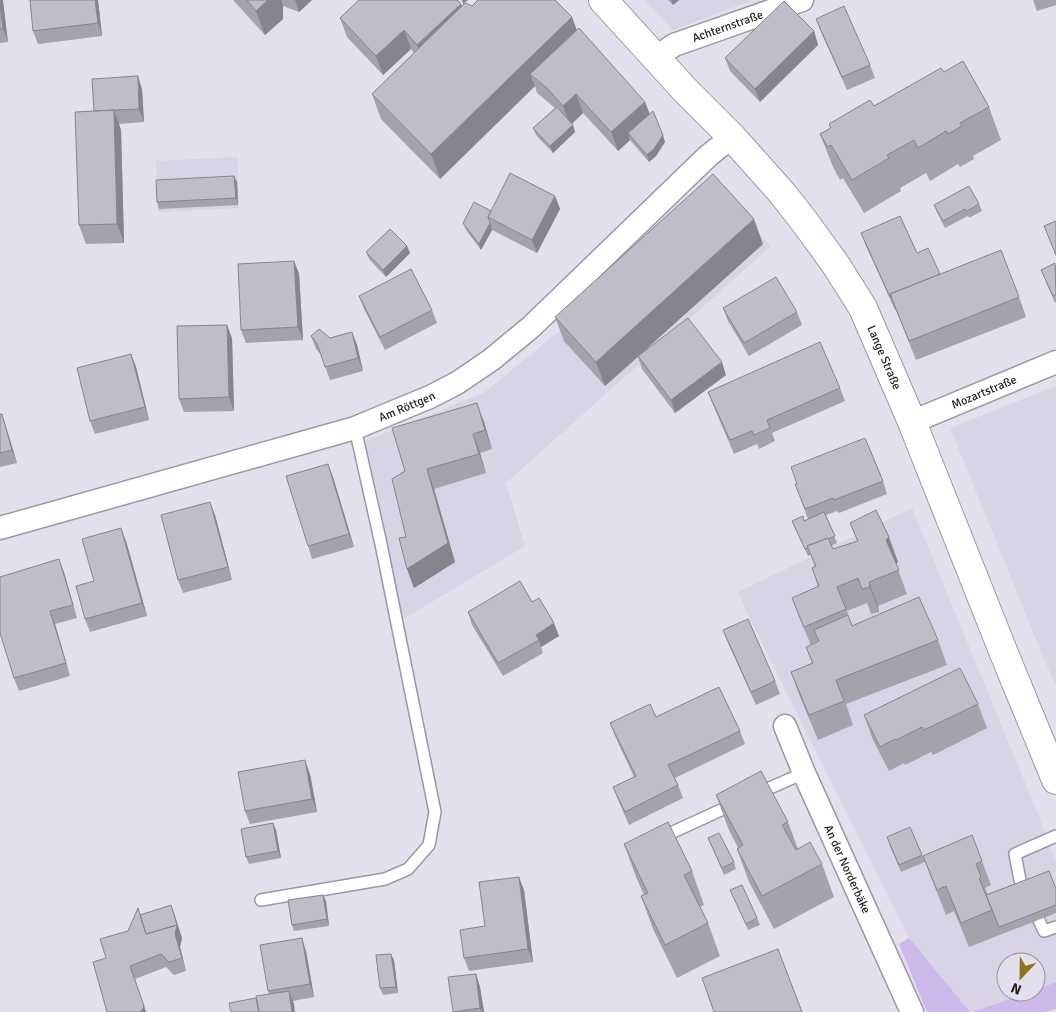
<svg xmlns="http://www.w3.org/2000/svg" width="1056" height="1012" font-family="Signika,sans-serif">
	<rect width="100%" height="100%" fill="#e3dfec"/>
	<!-- built -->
	<path fill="#d9d3e6" d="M645,0h108l-80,30z
		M237,157l2,51 -81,4 -2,-51z
		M724,196l47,50 -265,237 19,63 -123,74 -39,-178 122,-50z
		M1056,386v300l-12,-27 -94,-231z
		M912,508l126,306 18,49v119l-20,8v-28h-30v30h23l-56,20h-3l-61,-74 -159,-319 -12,-27z"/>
	<!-- green -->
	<path fill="#cab9ea" d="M909,938l61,74h-43l-28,-68z
		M1056,982v27l-11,3h-72l56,-20h7v-2z"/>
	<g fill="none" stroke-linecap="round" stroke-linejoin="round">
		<!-- lane casing -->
		<g stroke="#9c98a3" stroke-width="14">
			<path id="lane" d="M756,794l48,-21
				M660,838l74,-34
				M1020,880l-5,-26 41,-18
				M261,900l124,-21 23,-10 21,-24 6,-33 -54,-268 -26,-116
				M1035,912l9,19 12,-4"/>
		</g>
		<!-- street casing -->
		<g stroke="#9c98a3" stroke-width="25">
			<g id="street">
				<path id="s1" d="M656,58l18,-13 128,-45"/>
				<path id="s2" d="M912,422l144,-60"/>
				<path id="s3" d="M0,528l355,-100 75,-31 27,-14 34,-23 40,-33 177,-171 24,-19"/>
				<path id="s4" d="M785,726l19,47 108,239"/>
			</g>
		</g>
		<!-- secondary casing -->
		<g stroke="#9c98a3" stroke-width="30">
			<g id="secondary">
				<path id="s5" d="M603,0l82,90 47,47 50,56 22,28 32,44 27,43 49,114 91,229 53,129"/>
			</g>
		</g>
		<!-- lane -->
		<use href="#lane" stroke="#fff" stroke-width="11"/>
		<!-- street -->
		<use href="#street" stroke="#fff" stroke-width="22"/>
		<!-- secondary -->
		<use href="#secondary" stroke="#fff" stroke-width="28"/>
	</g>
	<!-- wall -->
	<path fill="#a5a2ac" d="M0,0l8,42 -8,1z
		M98,0l4,36 -64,8 -5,-13z
		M233,0h79l-13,12 -16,-6v13l-18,16z
		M458,0l4,6h10l100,11 5,14 68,71 5,12 15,28 -9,14 -7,6 -19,-22 -12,11 -35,-38 -11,11 3,8 -22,21 -17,-18 -3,-7 22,-20 -18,-15 -2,-7 -95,93 -59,-60 -9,-25 42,-41 -3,-4 -28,26 -36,-38 -7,-19z
		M668,0h11l-6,5z
		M1033,0h23v5l-19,6z
		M816,19l54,46 5,13 -28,12 -26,-58z
		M814,31l4,14 -58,57 -30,-31 -5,-13z
		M142,89l2,33 -25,2 2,6 3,113 -38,1 -7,-19 15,-114z
		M874,106l115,1 12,33 -28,16 1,3 -14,8 -2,-3 -28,17 -4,-8 -26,15 1,3 -37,22 -21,-35 -3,2 -7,-13 -13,-33 11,-6 -2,-4z
		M237,182l1,23 -79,4 -2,-7z
		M555,196l5,13 -23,44 -45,-23 -11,20 -15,-20 -3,-7 28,-12z
		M979,204l3,7 -13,7 -1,-2 -23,12 -8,-16 -3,-7z
		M1056,221v35l-12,-30z
		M861,233l56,20 23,21 79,23 7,20 -110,43 -20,-50h-1l-29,-64z
		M763,244l-120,108 83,23 -51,38 -33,-44 -4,-12 -33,29 -41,-45 -9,-24z
		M407,246l3,7 -24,24 -17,-18 -3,-7z
		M294,261l5,13 4,66 -57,3 -5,-13z
		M1056,265v37l-1,1 -14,-33z
		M359,296l73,14 5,13 -52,27 -21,-41z
		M723,308l74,4 5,13 -53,31 -21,-35z
		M352,332l5,13 6,26 -33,9 -9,-25 -5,-6 -5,-13 19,2z
		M232,338l2,73 -50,1 -5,-13z
		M131,354l5,13 13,53 -54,14 -5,-13z
		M840,388l5,13 -73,32 3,8 -16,8 -2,-5 -23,10 -21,-49 -5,-13z
		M0,414l6,13 11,36 -17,4z
		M484,422l8,27 -12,4 6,20 -52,16 21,73 -41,26 -8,-51 -14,-58z
		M333,477l21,70 -42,12 -4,-13z
		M883,481l4,13 -48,19 -2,-2 -11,4 11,28 -6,3 2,3 24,-8 -7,-18 48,39 -2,2 11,30 -29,12 1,6 -8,2 -4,-11 -20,8 5,15 86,14 9,25 -101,39 7,21 -35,15 -18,-43 -9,-25 21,-9 -6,-16 5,-2 -10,-23 -9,-24 26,-11 -6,-19 3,-1 -4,-12 -3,1 -16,-35h12l4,-2 -13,-35z
		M215,515l17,65 -49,13 -5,-13z
		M126,541l21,75 -57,16 -5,-13 9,-38z
		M59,559l18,59 -22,6 15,52 -51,15 -5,-13z
		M532,602l27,34 -18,11 2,6 -40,23 -31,-51 -4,-13z
		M723,630l52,51 5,13 -24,11 -28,-62z
		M978,704l9,24 -54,27 -2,-3 -26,13 -1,-2 -15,8 -16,-31 -9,-25z
		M656,717l84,14 5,13 -70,34 3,7 5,13 -54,27 -11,-25 -5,-13 21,-10 -19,-41 -5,-13z
		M310,774l7,38 -67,12 -5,-13z
		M716,795l72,27 10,27 24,15 12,33 -60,32 -25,-47 -12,-33 1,-1 -10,-20z
		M273,823l3,7 5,28 -32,6 -3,-7z
		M708,838l26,24 2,7 -12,6z
		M624,844l68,27 12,34 -4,2 8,16 12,33 -43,22 -24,-49 -12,-33 3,-1 -8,-18z
		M889,844l33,11 3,7 -24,10z
		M923,856l59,5 9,24 -6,3 3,7 68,-6v24l-87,34 -15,-36 -8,4 -14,-35z
		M524,890l9,72 -64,9 -5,-13 21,-32z
		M730,890l27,28 3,7 -12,5z
		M323,895l3,6 3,25 -35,5 -2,-6z
		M174,912l8,26 -2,9 6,24 -12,4 -8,-8 -31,12 11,33h-39l-1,-54 34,-43z
		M306,951l8,46 -21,4 1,3 -38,-6 13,-4 -1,-3z
		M394,960l4,33 -15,2 -3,-7z
		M476,974l4,13 4,25h-31z"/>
	<!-- shaded-wall -->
	<path fill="#86848c" d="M0,0h3l5,42 -5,-13z
		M95,0h3l4,36 -4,-13z
		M268,0h13l2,6v13l-18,16 -9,-24z
		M295,0h17l-13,12z
		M462,0h6l-5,4z
		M671,0h8l-6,5z
		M461,4l7,19 -44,41 -7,-19z
		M572,17l9,25 -51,32 5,12 -95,93 -9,-25z
		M404,30l7,19 -28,26 -7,-19z
		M814,31l4,14 -58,57 -5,-13z
		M138,76l4,13 2,33 -5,-13z
		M576,94l7,19 -13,12 -7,-19z
		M645,102l7,19 -24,12 2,7 -12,11 -7,-19z
		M114,110l7,20 3,113 -7,-19z
		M573,125l2,7 -22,21 -3,-7z
		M663,135l2,7 -9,14 -7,6 -2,-7z
		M234,176l3,6 1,23 -2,-7z
		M555,196l5,13 -23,44 -5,-13z
		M754,219l9,25 -158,142 -9,-24z
		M490,223l2,7 -11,20 -2,-6z
		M407,246l3,7 -24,24 -3,-7z
		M294,261l5,13 4,66 -5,-13z
		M227,325l5,13 2,73 -5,-14z
		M352,332l5,13 6,26 -5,-13z
		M131,354l5,13 13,53 -4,-13z
		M722,362l4,13 -51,38 -4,-13z
		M477,403l7,19 8,27 -7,-19z
		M2,414l4,13 11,36 -5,-13z
		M473,434l7,19 6,20 -7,-19z
		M328,464l5,13 21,70 -5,-13z
		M427,469l7,20 21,73 -41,26 -7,-19z
		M210,502l5,13 17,65 -4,-13z
		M121,528l5,13 21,75 -5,-13z
		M889,537l9,25 -3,3 -9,-25z
		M59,559l5,13 13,46 -4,-13z
		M869,582l9,24 1,6 -9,-25z
		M50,611l5,13 15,52z
		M554,623l5,13 -18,11 -2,-7 -3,-5z
		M305,760l5,14 7,38 -5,-13z
		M273,823l3,7 5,28 -3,-7z
		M519,877l5,13 9,72 -5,-13z
		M323,895l3,6 3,25 -2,-7z
		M177,925l5,13 -2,9 6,24 -4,-13 -7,-24z
		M302,938l4,13 8,46 -4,-13z
		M391,954l3,6 4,33 -2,-6z
		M130,966l16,46h-5z
		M476,974l4,13 4,25h-2l-2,-4z
		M289,991l5,13 1,8h-3z"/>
	<!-- building -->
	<path fill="#c0bcc8" stroke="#86848c" d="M30,0h65l3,23 -65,8z
		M247,0h21l-12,11z
		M359,0h98l4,4 -44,41 -13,-15 -28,26 -36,-38z
		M478,0h77l17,17 -141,137 -59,-60 93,-91 7,3z
		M784,1l30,30 -59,58 -30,-31z
		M0,3l3,26h-3z
		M844,6l26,59 -28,12 -26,-58z
		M579,28l66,74 -34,30 -35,-38 -13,12 -15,-17 -18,-15z
		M963,61l26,46 -29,16 2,3 -14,8 -2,-3 -28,17 -4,-8 -27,15 2,3 -37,22 -21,-35 -3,2 -8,-13 11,-6 -2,-4 41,-24 4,6 67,-38 3,4z
		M138,76l1,33 -45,2 -2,-32z
		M557,107l16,18 -23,21 -17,-18z
		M114,110l3,114 -38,1 -4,-113z
		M653,111l10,24 -9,14 -7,6 -19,-22z
		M510,173l45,23 -23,44 -44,-23z
		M713,174l41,45 -158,143 -41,-45z
		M234,176l2,22 -79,4 -1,-22z
		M969,186l10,18 -12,7 -2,-2 -22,12 -9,-16z
		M474,202l17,9 -3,6 2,6 -11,21 -16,-21z
		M900,216l17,37 11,-5 12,26 -50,20 2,3h-2l-29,-64z
		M1056,221v34l-12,-29z
		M390,229l17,17 -24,24 -17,-18z
		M1001,250l18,47 -110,44 -19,-47z
		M294,261l4,66 -57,3 -3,-66z
		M1055,263l1,31 -3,2 -12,-26z
		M411,269l21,41 -52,27 -21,-41z
		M776,277l21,35 -53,31 -21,-35z
		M688,318l34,44 -51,38 -33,-44z
		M227,325l2,72 -50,2 -2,-73z
		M319,329l11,9 22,-6 6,26 -33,9 -8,-24 -6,-7z
		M820,342l20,46 -73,32 3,8 -16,7 -2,-4 -22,9 -22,-48z
		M131,354l14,53 -55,14 -13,-53z
		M477,403l8,27 -12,4 6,20 -52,15 21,74 -41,26 -8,-31 7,-1 -14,-58 13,-8 -13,-43z
		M0,414h2l10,36 -12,3z
		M865,438l18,43 -49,19 -1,-2 -28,11 -10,-25h2l-6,-17z
		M328,464l21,70 -41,12 -22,-70z
		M210,502l18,65 -50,13 -17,-65z
		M876,510l13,27 -3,3 13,30 -30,12 1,5 -8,2 -4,-11 -21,9 9,22 -42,18 -12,-29 27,-12 -7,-18 4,-2 -9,-20 21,-8 5,11 25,-8 -8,-18z
		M824,512l11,24 -7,3v-1l-21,8 1,2 -3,1 -13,-28 11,-5 1,5z
		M121,528l21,75 -57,16 -9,-33 18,-5 -12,-42z
		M59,559l14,46 -23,6 16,52 -52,15 -14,-45v-56z
		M520,581l12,21 7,-4 15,25 -18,12 3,5 -41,23 -30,-51z
		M919,597l19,43 -102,40 8,21 -35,14 -18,-43 22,-9 -7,-16 13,-6 -5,-11 34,-15 4,11z
		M748,619l27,62 -24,11 -28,-62z
		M960,668l18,36 -54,26 -2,-3 -26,13 -1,-1 -15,8 -16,-32z
		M719,687l21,44 -72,34 10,20 -53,27 -12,-25 23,-11 -26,-53 40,-19 6,13z
		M305,760l7,39 -67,12 -7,-39z
		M761,771l27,51 -6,3 14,25 14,-8 12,22 -60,32 -25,-47 6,-4 -27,-50z
		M668,822l24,49 -8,4 24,48 -43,22 -24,-49 7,-3 -24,-49z
		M273,823l5,28 -32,6 -5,-28z
		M910,827l12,28 -23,10 -12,-28z
		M719,833l15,29 -12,6 -14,-30z
		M972,835l10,26 -6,3 5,13 -2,1 13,32 -31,13 -15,-37 -9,4 -14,-34z
		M1049,871l7,18v16l-57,22 -13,-32z
		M519,877l9,72 -64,9 -4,-28 25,-4 -6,-44z
		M742,885l15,33 -11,6 -16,-34z
		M323,895l4,24 -35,6 -4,-25z
		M171,905l8,26 -2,-6 -31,9 -6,-19z
		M138,908l8,26 31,-9 -2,9 7,24 -13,4 -8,-8 -31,12 14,40 -3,6h-34l-14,-50 13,-4 -6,-19 28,-8z
		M302,938l8,46 -42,7 -8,-46z
		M778,949l24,63h-88l-12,-34z
		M391,954l5,33 -16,1 -4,-33z
		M476,974l4,34 -27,4 -5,-35z
		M289,991l3,21h-33l-3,-16z
		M256,998l3,14h-28l-2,-9z"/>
	<g text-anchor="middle" stroke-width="4.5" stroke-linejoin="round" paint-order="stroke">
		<!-- street labels -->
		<g font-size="12" fill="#211f24" stroke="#e3dfec">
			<text dy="4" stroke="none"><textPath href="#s1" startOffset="79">Achternstraße</textPath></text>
			<text dy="4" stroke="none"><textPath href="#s5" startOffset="458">Lange Straße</textPath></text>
			<text dy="4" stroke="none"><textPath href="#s2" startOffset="78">Mozartstraße</textPath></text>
			<text dy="4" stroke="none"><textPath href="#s3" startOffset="425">Am Röttgen</textPath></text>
			<text dy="4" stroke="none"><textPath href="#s4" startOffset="156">An der Norderbäke</textPath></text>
		</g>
	</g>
	<!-- north arrow -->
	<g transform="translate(1021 977) rotate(202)"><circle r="24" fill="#e3dfec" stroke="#95929c"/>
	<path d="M0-4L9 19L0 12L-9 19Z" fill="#8f7419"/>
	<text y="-8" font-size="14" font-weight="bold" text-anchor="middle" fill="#211f24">N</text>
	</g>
</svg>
